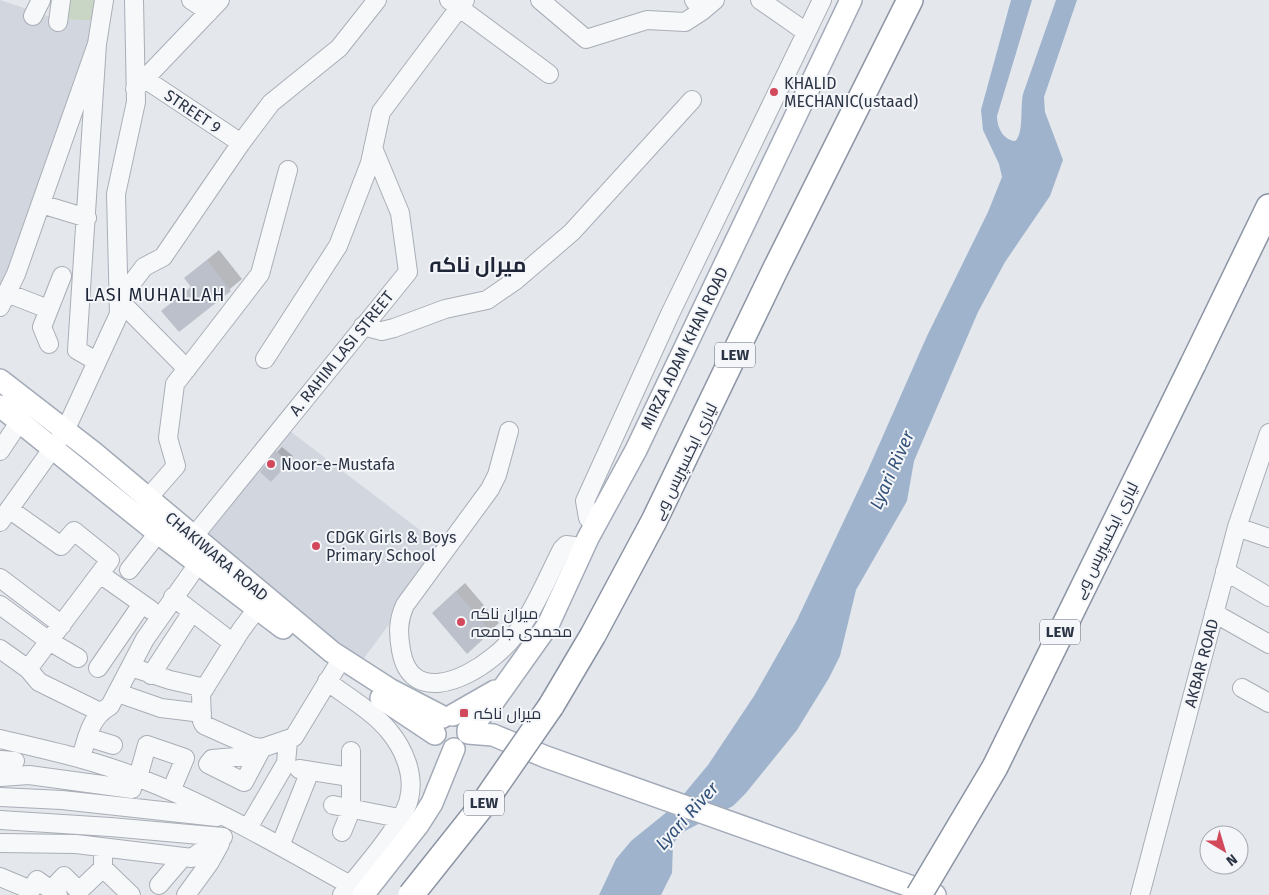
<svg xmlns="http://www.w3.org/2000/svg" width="1269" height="895" font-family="'Fira Sans',Cairo,sans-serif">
	<rect width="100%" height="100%" fill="#e4e7ec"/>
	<!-- built -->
	<path fill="#d2d6de" d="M0,0l57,19 44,2 -101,286z
		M282,425l163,124 -92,124 -166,-130z"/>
	<!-- green -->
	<path fill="#c9d6c5" d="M60,0h44l-3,21 -44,-2z"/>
	<!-- water -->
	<path fill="#9fb4cc" d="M1011,0h21l-35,116c0,11 6,24 18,25 9,-7 5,-33 8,-47l33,-94h21l-33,97 1,15 18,48 -13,36 -45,66 -27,50 -64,149 -7,40 -51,89 -16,66 -11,22 -32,52 -51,63 -13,13 -48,25 -7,6 -5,7 -1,29 -11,22h-62l17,-36 15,-18 42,-34 35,-42 46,-69 42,-74 71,-150 60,-136 61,-124 14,-35 -3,-13 -16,-34 -2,-20z"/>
	<!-- shadow -->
	<path fill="#0003" d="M219,250l23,29 -63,52 -16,-20 29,-25 -7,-8z
		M282,447l11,9 -17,19 1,-23z
		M465,583l34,40 -32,29 -25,-48z"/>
	<!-- building -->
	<path fill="#bbc0ca" d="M207,260l24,31 -52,41 -18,-21 30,-24 -7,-9z
		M276,451l13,11 -18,20 -11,-10z
		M456,591l35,41 -24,22 -35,-41z"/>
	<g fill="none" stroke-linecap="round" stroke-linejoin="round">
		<!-- minor casing -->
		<g stroke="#a9aeb7" stroke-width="20">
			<path id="minor" d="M191,0l18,12
				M449,0l100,74
				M540,0l46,39 61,-19 38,2 17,-11
				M694,0l8,11 13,-11
				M760,0l46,32
				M33,16l8,-16
				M58,22l3,-22
				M145,79l96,64
				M135,89l85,-89
				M41,204l46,14
				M7,293l41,16
				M0,307l16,-33 81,-230 7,-44
				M363,326l19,5 12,-3 51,-19 42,-9 29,-20 56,-48 120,-132
				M49,344l-7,-17 20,-51
				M265,359l73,-113 32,-83 11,-51 84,-112
				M96,361l-19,-11 20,-306
				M187,369l-68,-69 25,-33 19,-10 78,-114 30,-40 68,-55 38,-48
				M509,431l-12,44 -7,14 -85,116c-7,15 -7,28 -4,45 9,54 63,31 92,7 34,-26 50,-71 69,-108l4,-4 8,1 9,5
				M0,451l20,-30
				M148,498l28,-32 -8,-28 7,-54 85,-110 28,-104
				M9,509l52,37 13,-15 36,29 -82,109
				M0,522l65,-91 54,-117 -3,-120 20,-92 -2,-102
				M596,524l-8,-6 -3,-17 85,-187 152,-314
				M1237,527l32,11
				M194,536l214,-264 -8,-59 -27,-65
				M129,570l29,-37
				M1225,571l44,26
				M100,574l51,36
				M0,578l62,47
				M173,597l60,46
				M0,605l49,36 29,17
				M1214,613l55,31
				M0,649l28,20 11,13 61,30
				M131,667l39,13 35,8
				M98,668l44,-64
				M151,675l41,-63
				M327,681c20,16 46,30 62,50 15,18 26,44 20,68 -5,24 -50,75 -67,96
				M1242,688l27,15
				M118,693l43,15 41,5
				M87,737l26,8
				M0,739c47,11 94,21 139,39 74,28 142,69 211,107
				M262,748l-11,-2 -47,-21 -2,-4 -1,-27 40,-64 24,-32
				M258,755l-46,4 -4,5 36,18 18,-34 32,-11 48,-79
				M81,758c6,-20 9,-41 29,-52l35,-67 60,-85
				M0,760l15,1
				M299,769l51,8
				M0,777l29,-2 103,14 2,-13
				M138,777l9,-32 38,13 -14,33
				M0,797l62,3 155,17
				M333,805l66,13
				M0,820l110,7 113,10
				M248,828l38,-65 2,-22
				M342,832l9,-22v-59
				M0,843l76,1 116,14 8,-6 15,1
				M280,846l30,-75
				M103,858v10l28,27
				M0,877l31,13 6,-10 21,15
				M159,885l24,-28
				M51,890l13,-14 15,15 24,-23
				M186,895l24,-33 10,-18
				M1140,895l97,-368 32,-94"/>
		</g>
		<!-- major casing -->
		<g stroke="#a3abb8" stroke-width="24">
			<path id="major" d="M0,380l93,72 239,200 59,38 52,27
				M0,406l158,127 125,95
				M381,698l54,36
				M453,715l42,-24
				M468,730l26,-29 54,-76 40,-87 48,-88 215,-450
				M468,733l25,2 53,22 389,138
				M363,895l55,-70 14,-22 22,-54"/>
		</g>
		<!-- highway casing -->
		<g stroke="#8b94a3" stroke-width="28">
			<path id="highway" d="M1193,364l76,-157
				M551,706l42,-71 61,-114 121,-251 135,-270"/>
		</g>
		<!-- minor -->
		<use href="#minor" stroke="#f7f8fa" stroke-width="18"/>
		<!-- major -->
		<use href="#major" stroke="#fff" stroke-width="21"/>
		<!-- highway -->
		<use href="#highway" stroke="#fff" stroke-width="25"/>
		<!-- highway-bridge casing -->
		<g stroke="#8b94a3" stroke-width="28" stroke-linecap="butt">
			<path id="highway-bridge" d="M411,895l70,-88 70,-101
				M919,895l76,-128 198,-403"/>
		</g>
		<!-- highway-bridge -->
		<use href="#highway-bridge" stroke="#fff" stroke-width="25"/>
	</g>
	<!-- markers -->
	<g fill="#d1495b" stroke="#f4f6f9" stroke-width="2">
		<circle cx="774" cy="92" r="5"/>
		<circle cx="271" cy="464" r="5"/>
		<circle cx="316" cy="546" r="5"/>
		<circle cx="461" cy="622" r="5"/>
		<rect x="459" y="708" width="10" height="10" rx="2.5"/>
	</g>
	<g text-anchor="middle" stroke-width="4" stroke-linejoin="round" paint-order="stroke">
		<!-- shield labels -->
		<g fill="#f4f6f9" stroke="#676e7b" stroke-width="1">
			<rect x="715" y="342.5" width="40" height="25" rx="4"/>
			<rect x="1040" y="619.5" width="40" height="25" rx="4"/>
			<rect x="464" y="790.5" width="40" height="25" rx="4"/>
		</g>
		<g font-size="15" font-weight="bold" fill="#2b3445">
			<text x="735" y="360">LEW</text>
			<text x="1060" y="637">LEW</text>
			<text x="484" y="808">LEW</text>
		</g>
		<!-- poi labels -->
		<g font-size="16" fill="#2b3445" stroke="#f4f6f9" text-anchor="start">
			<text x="784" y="89">KHALID<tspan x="784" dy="18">MECHANIC(ustaad)</tspan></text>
			<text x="281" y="470">Noor-e-Mustafa</text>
			<text x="326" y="543">CDGK Girls &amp; Boys<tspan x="326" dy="18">Primary School</tspan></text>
			<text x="471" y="619">میران ناکہ<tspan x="471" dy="18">محمدی جامعہ</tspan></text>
			<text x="474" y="719">میراں ناکہ</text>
		</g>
		<!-- street labels -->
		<g font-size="16" fill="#2b3445" stroke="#f4f6f9">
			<text transform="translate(193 111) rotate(34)" y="6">STREET 9</text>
			<text transform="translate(684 348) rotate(-64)" y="6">MIRZA ADAM KHAN ROAD</text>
			<text transform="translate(341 353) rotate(-51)" y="6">A. RAHIM LASI STREET</text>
			<text transform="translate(684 461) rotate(-64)" y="6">لیاری ایکسپریس وے</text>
			<text transform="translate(1105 540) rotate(-64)" y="6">لیاری ایکسپریس وے</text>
			<text transform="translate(217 556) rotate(40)" y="6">CHAKIWARA ROAD</text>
			<text transform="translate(1201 663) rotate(-75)" y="6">AKBAR ROAD</text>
		</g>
		<!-- neighbourhood labels -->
		<g font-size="18" letter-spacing="1" fill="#1d2536" stroke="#f4f6f9">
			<text x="155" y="301">LASI MUHALLAH</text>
		</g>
		<!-- water labels -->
		<g font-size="18" font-style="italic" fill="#34527a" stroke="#f4f6f9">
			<text transform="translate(892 470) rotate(-66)" y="6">Lyari River</text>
			<text transform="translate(687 816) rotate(-48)" y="6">Lyari River</text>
		</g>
		<!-- district labels -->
		<g font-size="21" font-weight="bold" fill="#1d2536" stroke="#f4f6f9">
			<text x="478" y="272">میراں ناکہ</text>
		</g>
	</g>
	<!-- north arrow -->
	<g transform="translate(1224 850) rotate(142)"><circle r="24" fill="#f4f6f9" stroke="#a4a8b1"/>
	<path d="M0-4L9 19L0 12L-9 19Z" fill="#d1495b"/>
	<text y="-8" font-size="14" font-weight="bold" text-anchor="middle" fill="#2b3445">N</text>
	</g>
</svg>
